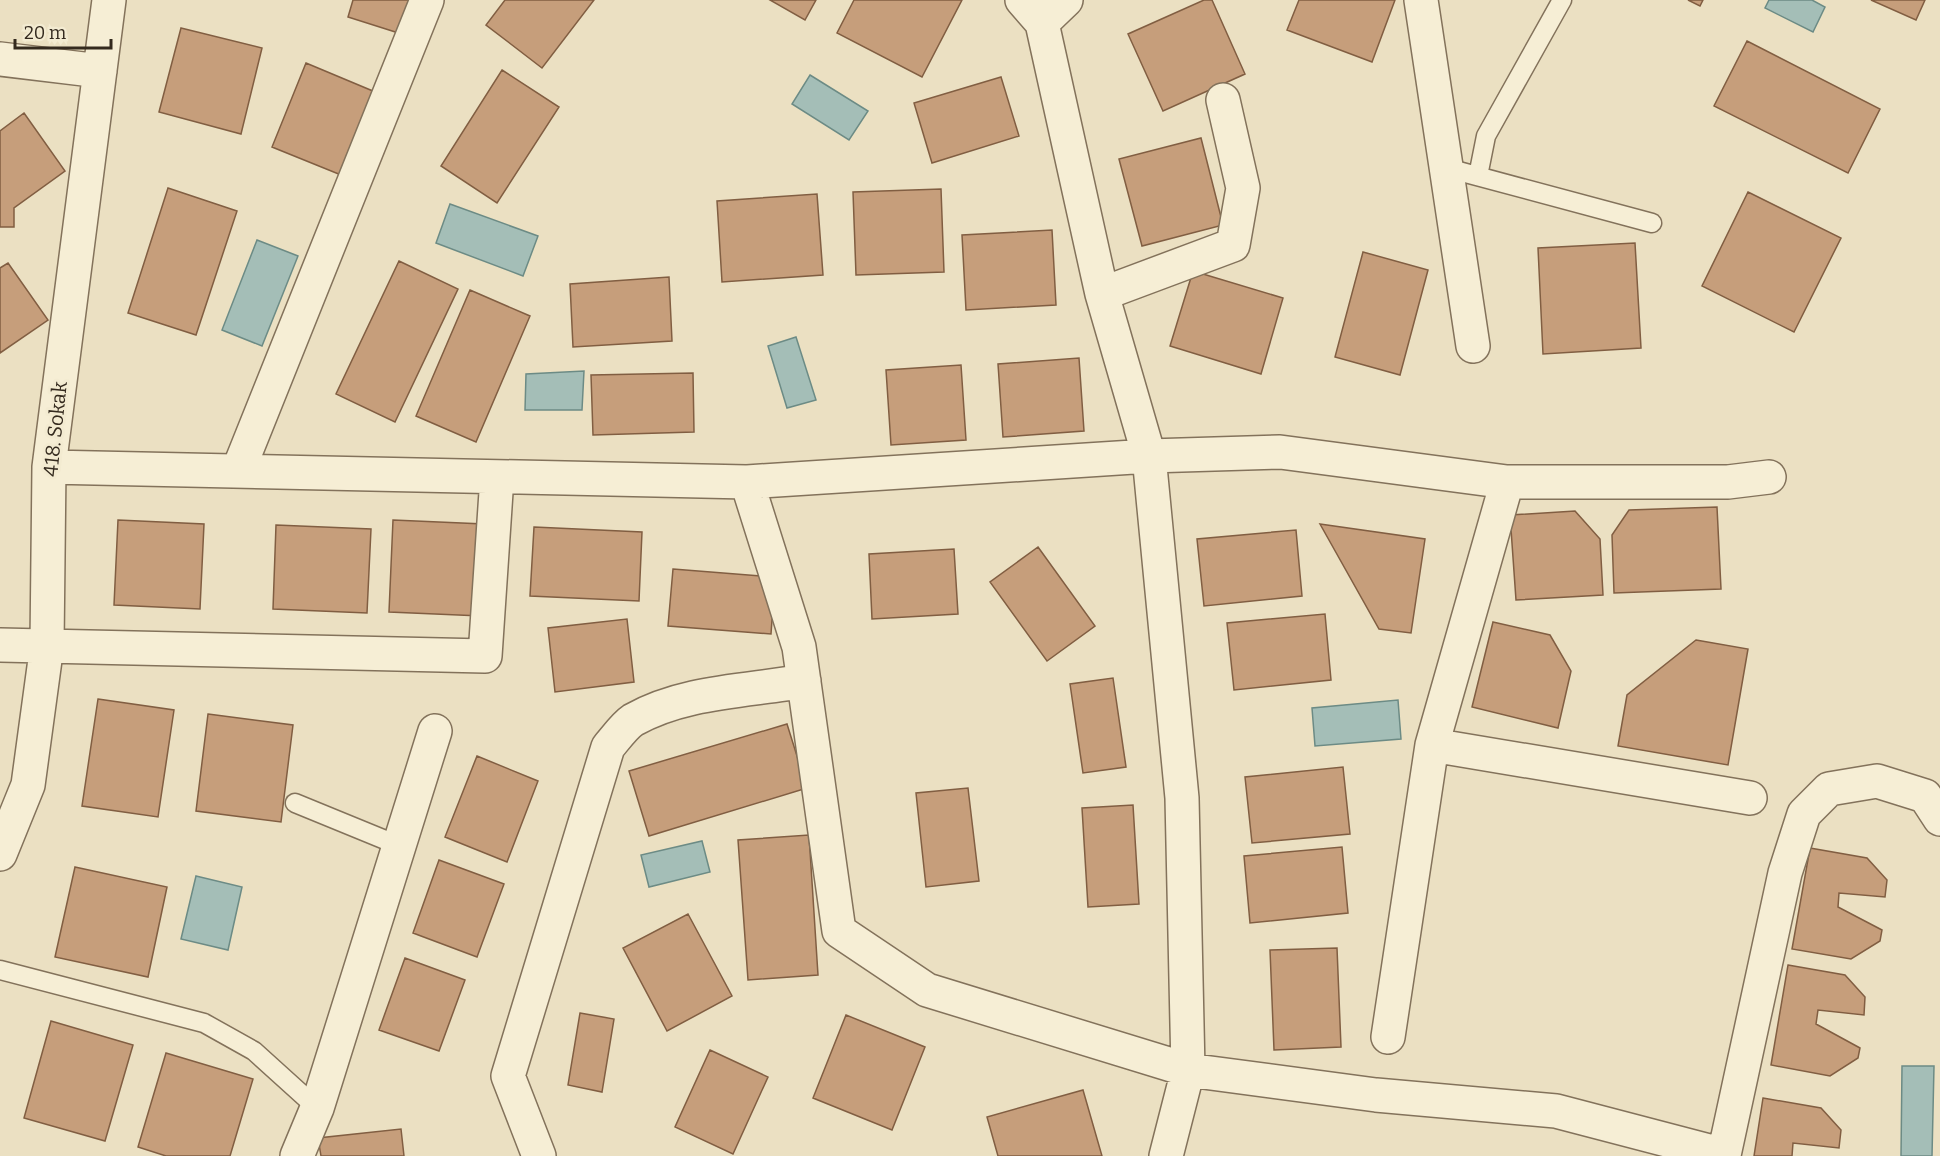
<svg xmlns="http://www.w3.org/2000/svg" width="1940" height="1156" font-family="Bitter,serif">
	<rect width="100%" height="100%" fill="#ebe0c2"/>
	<!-- water -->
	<path fill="#a4beb7" stroke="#6c8b85" stroke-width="1.5" d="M1769,0h43l13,7 -12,25 -48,-24z
		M810,75l58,36 -19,29 -57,-36z
		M450,204l88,32 -15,40 -87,-33z
		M257,240l41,16 -36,90 -40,-16z
		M796,337l20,63 -29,8 -19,-62z
		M584,371l-2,39h-57l1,-36z
		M1398,700l3,39 -86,7 -3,-38z
		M702,841l8,31 -61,15 -8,-32z
		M196,876l46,11 -14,63 -47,-11z
		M1902,1066h32l-2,90h-31z"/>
	<!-- building -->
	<path fill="#c69e7b" stroke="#815e42" stroke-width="1.5" d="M353,0h66l-11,36 -60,-19z
		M505,0h89l-52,68 -56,-43z
		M770,0h46l-11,20z
		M854,0h108l-40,77 -85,-44z
		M1204,0h8l33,74 -82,37 -35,-77z
		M1299,0h96l-23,62 -85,-32z
		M1688,0h15l-3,6z
		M1871,0h54l-9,20z
		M181,28l81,20 -21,86 -82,-22z
		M1747,41l133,68 -32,64 -134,-67z
		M306,63l74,31 -34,83 -74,-30z
		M502,70l57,37 -62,96 -56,-37z
		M1001,77l18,59 -87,27 -18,-60z
		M24,113l41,58 -51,37v19h-14v-96z
		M1201,138l22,87 -81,21 -23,-87z
		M168,188l69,23 -41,124 -68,-22z
		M941,189l3,83 -88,3 -3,-83z
		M1748,192l93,46 -47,94 -92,-46z
		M817,194l6,81 -101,7 -5,-81z
		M1052,230l4,75 -90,5 -4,-75z
		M1635,243l6,105 -98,6 -5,-106z
		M1363,252l65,18 -28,105 -65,-18z
		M399,261l59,28 -63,133 -59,-28z
		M8,263l40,57 -48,33v-85z
		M1193,271l90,27 -22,76 -91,-28z
		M669,277l3,64 -99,6 -3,-63z
		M470,290l60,26 -54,126 -60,-26z
		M1079,358l5,73 -81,6 -5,-73z
		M961,365l5,75 -75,5 -5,-75z
		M693,373l1,59 -101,3 -2,-60z
		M1717,507l4,82 -107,4 -2,-58 17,-25z
		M1575,511l25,28 3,56 -87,5 -6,-85z
		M118,520l86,4 -4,85 -86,-4z
		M393,520l91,4 -3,92 -92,-4z
		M1320,524l105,15 -14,94 -32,-4z
		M276,525l95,4 -4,84 -94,-4z
		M534,527l108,5 -3,69 -109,-5z
		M1296,530l6,66 -98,10 -7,-67z
		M1038,547l57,79 -48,35 -57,-79z
		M954,549l4,65 -86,5 -3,-65z
		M673,569l102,8 -4,57 -103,-8z
		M1325,614l6,66 -97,10 -7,-67z
		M627,619l7,63 -79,10 -7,-64z
		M1493,622l57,13 21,36 -13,57 -86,-21z
		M1696,640l52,9 -20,116 -110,-19 9,-51z
		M1113,678l13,89 -43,6 -13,-89z
		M98,699l76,11 -16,107 -76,-11z
		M208,714l85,11 -12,97 -85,-11z
		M787,724l20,64 -158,48 -20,-65z
		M477,756l61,25 -31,81 -62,-25z
		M1343,767l7,67 -98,9 -7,-66z
		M968,788l11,93 -53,6 -10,-94z
		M1133,805l6,99 -51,3 -6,-99z
		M809,835l9,140 -70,5 -10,-140z
		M1342,847l6,66 -98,10 -6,-67z
		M1810,848l57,10 20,22 -2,17 -46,-4 -1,14 44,23 -2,11 -29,18 -59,-10z
		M439,860l65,24 -27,73 -64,-24z
		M75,867l92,20 -19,90 -93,-20z
		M688,914l44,82 -65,35 -44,-83z
		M1337,948l4,99 -67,3 -4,-100z
		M405,958l60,22 -26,71 -60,-21z
		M1788,965l57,10 20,22 -1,18 -46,-5 -2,14 44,24 -2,10 -28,18 -59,-11z
		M580,1013l34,6 -12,73 -34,-7z
		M846,1015l79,32 -33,83 -79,-32z
		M51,1021l82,24 -28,96 -81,-23z
		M710,1050l58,27 -35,77 -58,-27z
		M166,1053l87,26 -23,77h-64l-28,-9z
		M1083,1090l19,66h-104l-11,-39z
		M1763,1098l58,10 20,22 -2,18 -46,-5 -1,13h-38z
		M401,1129l3,27h-83l-3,-18z"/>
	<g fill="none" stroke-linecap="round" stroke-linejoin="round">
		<!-- service casing -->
		<g stroke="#83725b" stroke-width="21">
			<path id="service" d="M1447,168l205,55
				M1478,176l8,-40 76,-136
				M295,803l105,43
				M0,970l204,53 50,28 63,57"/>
		</g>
		<!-- minor casing -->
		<g stroke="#83725b" stroke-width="36">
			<path id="minor" d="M1022,0l20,23 60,271 47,162 33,342 6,272 -22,86
				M1421,0l52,346
				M1042,23l24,-23
				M0,59l100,12
				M1102,294l131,-49 10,-57 -20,-88
				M49,467l698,15 402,-26 131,-4 227,30h221l41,-5
				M238,471l189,-471
				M747,482l52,165 40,284 88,59 261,80 188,25 180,16 168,44 61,-282 19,-59 25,-25 48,-8 48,15 15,23
				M0,645l485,11 12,-179
				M1432,745l318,53
				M0,854l28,-69 19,-140 2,-178 60,-467
				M1388,1037l44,-292 75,-263
				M297,1156l20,-48 118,-377
				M539,1156l-31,-80 100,-329c7,-8 16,-21 25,-27 51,-29 115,-29 171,-39"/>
		</g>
		<!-- service -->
		<use href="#service" stroke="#f6eed5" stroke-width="18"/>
		<!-- minor -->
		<use href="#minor" stroke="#f6eed5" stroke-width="33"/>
	</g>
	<g text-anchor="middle" stroke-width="6" stroke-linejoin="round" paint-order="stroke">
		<!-- street labels -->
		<g font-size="20" fill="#342a1e" stroke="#f3ebd1">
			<text transform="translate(55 429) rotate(-84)" y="7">418. Sokak</text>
		</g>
	</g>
	<!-- scale -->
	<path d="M15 39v9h96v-9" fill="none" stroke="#342a1e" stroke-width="3"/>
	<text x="24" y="39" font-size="18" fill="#342a1e" stroke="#f3ebd1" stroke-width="4.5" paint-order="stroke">20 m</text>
</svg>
